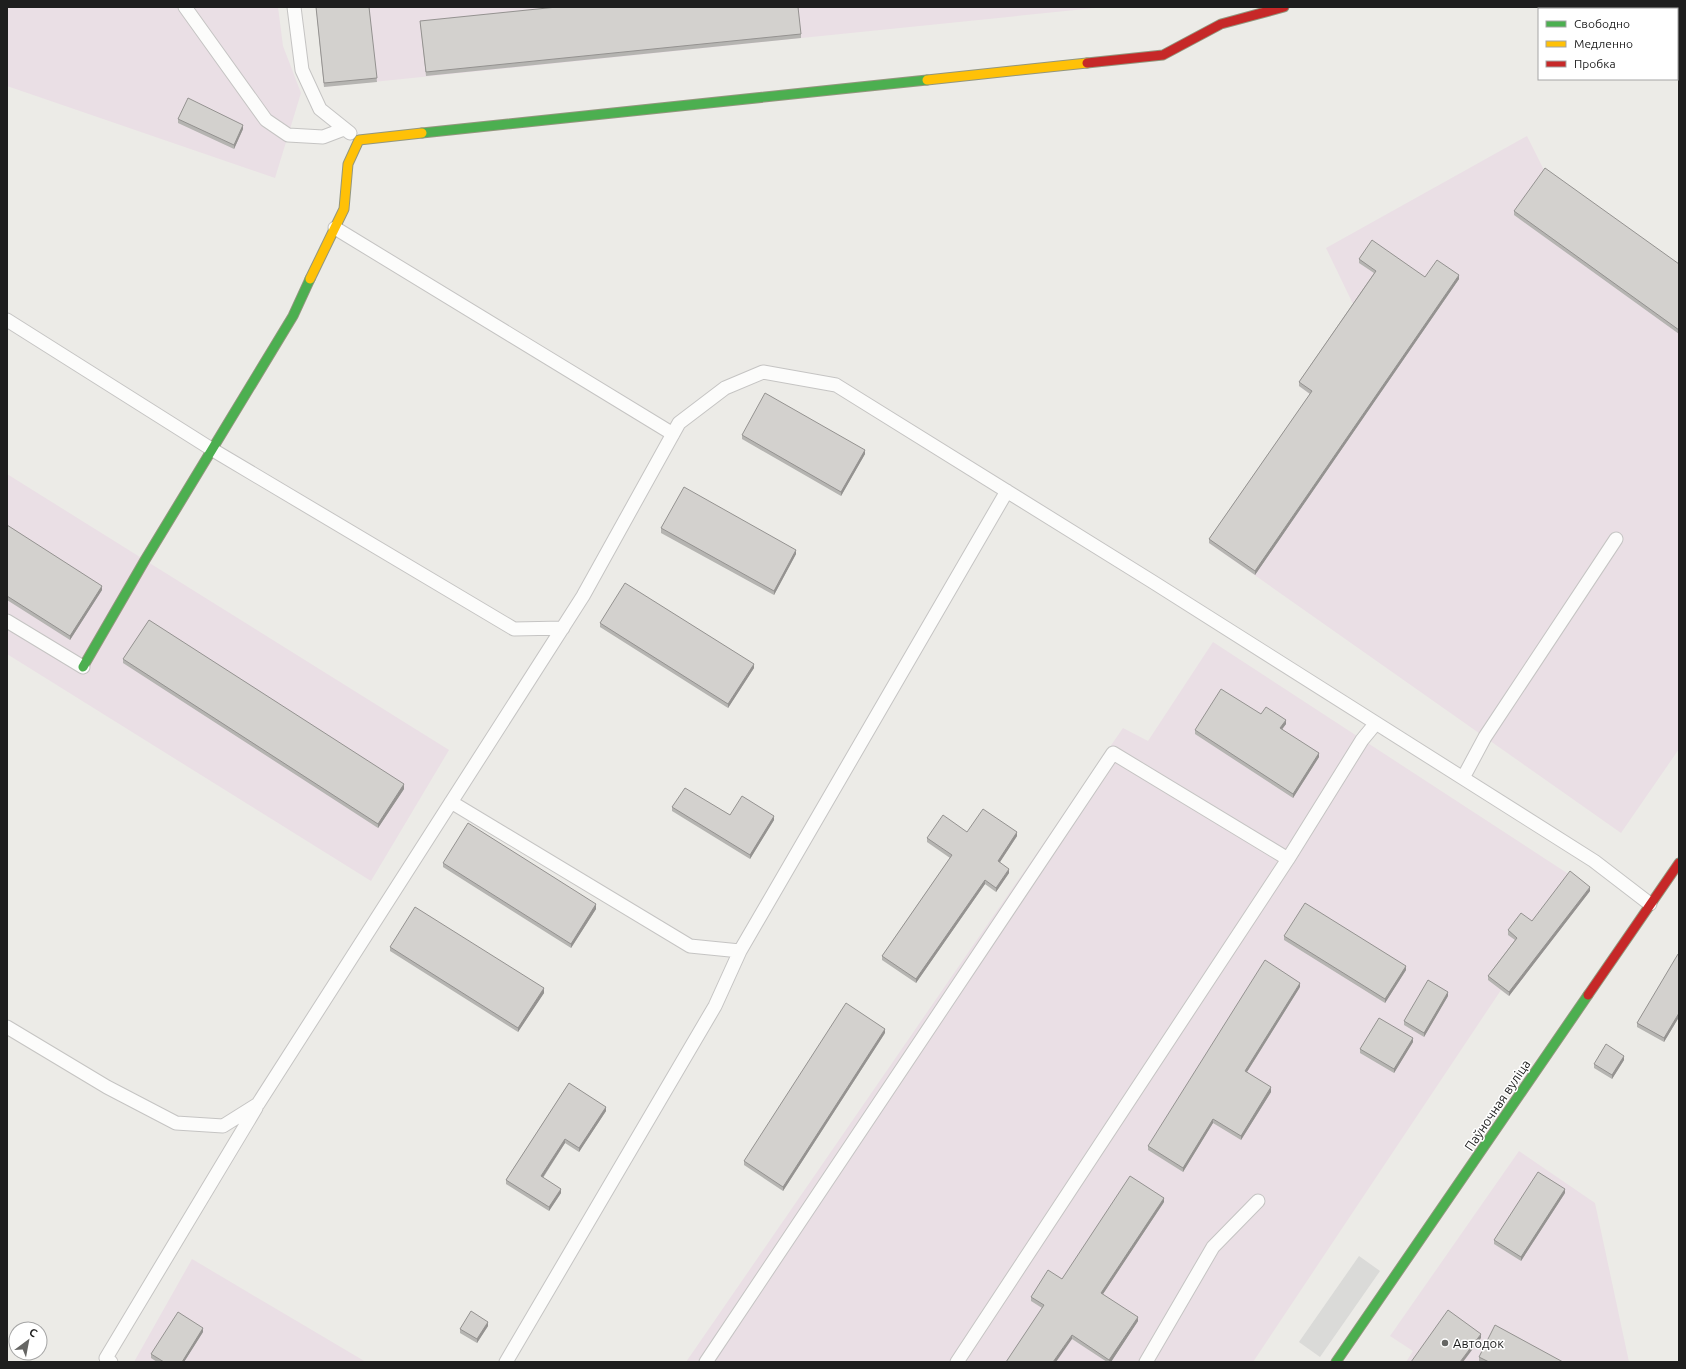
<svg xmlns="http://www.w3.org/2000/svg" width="1686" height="1369" font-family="Ubuntu,sans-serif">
	<rect width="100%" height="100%" fill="#ecebe7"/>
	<!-- industrial -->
	<path fill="#eadfe5" d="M7,7h271l5,39 18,47 -26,85 -268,-92z
		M316,7h779v1l-771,79z
		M1527,136l18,36 134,96v481l-58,84 -412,-290 102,-148 -12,-9 55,-80 -28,-58z
		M7,474l442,276 -78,131 -364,-227z
		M1213,642l357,233 20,16 -81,105 -8,-6 -248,372h-567l437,-634 25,13z
		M1519,1151l76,52 34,159h-223l7,-11 -23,-15z
		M192,1259l174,103h-232z"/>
	<!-- religious -->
	<path fill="#dadad8" d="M1359,1256l21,15 -60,86 -21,-15z"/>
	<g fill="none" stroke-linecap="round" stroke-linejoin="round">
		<!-- lane casing -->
		<g stroke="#c5c4c3" stroke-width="15">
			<path id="lane" d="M185,7l81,113 22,15 35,2 21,-8
				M294,7l8,63 18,39 30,24
				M335,228l338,206
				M7,320l206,130 301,179 49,-1
				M7,621l76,46
				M1463,778l22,-41 131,-198
				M451,802l239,144 50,5 267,-460
				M7,1027l100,60 69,36 47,3 35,-22 325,-508 96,-173 46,-35 38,-16 73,13 317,197 441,279 56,43
				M111,1362l-5,-4 150,-250
				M506,1362l209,-356 25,-55
				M706,1362l407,-609 175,106
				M957,1362l331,-503 74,-119 14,-17
				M1146,1362l67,-115 45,-46"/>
		</g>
		<!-- fast casing -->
		<g stroke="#93967e" stroke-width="11">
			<path id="fast" d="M422,133l505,-53
				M83,667l62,-107 148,-244 17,-37
				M1336,1362l252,-367"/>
		</g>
		<!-- slow casing -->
		<g stroke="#93967e" stroke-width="11">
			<path id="slow" d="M927,80l160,-17
				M310,279l34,-70 4,-45 11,-24 63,-7"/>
		</g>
		<!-- jam casing -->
		<g stroke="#93967e" stroke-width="11">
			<path id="jam" d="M1087,63l76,-8 58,-31 63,-17
				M1588,995l91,-132"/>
		</g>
		<!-- lane -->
		<use href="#lane" stroke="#fcfcfb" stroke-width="13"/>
		<!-- fast -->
		<use href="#fast" stroke="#4caf50" stroke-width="9"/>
		<!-- slow -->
		<use href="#slow" stroke="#ffc107" stroke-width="9"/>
		<!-- jam -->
		<use href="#jam" stroke="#c62828" stroke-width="9"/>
	</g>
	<!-- wall -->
	<path fill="#b5b4b1" d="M316,7h53l8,75 -53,5z
		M420,21l381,13v4l-375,38z
		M178,119l65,10 -9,20 -56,-26z
		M1514,211l165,53v70l-165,-119z
		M1359,259l66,18 34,2 -204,296 -46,-32v-4l101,-145 -11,-8v-4l75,-109 -15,-10z
		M742,435l123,19 -24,42 -99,-57z
		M7,525l95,65 -32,50 -63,-40z
		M661,528l135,26 -22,41 -113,-62z
		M600,623l154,45 -26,40 -128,-81z
		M123,659l281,130 -26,39 -255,-165z
		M1261,714l25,10 -4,5 37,28 -26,41 -98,-64v-4z
		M672,807l58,8 44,5 -24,39 -78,-48z
		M967,832l50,4 -17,26 9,11 -13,19 -11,-8 -69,99 -34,-23v-4l68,-98 -23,-16v-4z
		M443,863l153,46 -25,39 -128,-81z
		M1590,891l-81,105 -21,-16v-4l27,-36 -7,-5v-5l24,-9z
		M1284,936l122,34 -21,33 -101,-63z
		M390,947l154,46 -26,39 -128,-81z
		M1679,954v63l-15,25 -27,-15v-4z
		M1300,987l-53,85 24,20 -30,48 -28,-17 -30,49 -35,-22v-4z
		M1448,996l-24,41 -20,-12v-4z
		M885,1033l-102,158 -39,-26v-4z
		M1413,1042l-19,31 -34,-20v-4z
		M1624,1060l-12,19 -18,-11v-4z
		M569,1083l37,28 -27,41 -14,-9 -22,35 18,15 -12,18 -43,-27v-4z
		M1565,1193l-44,68 -27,-17v-4z
		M1164,1202l-61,92 35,27 -27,41h-4l-35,-23 -30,-31 -11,-7v-4l31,-18z
		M488,1326l-11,17 -17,-10v-4z
		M203,1332l-19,30h-27l-6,-4v-4z
		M1479,1357l84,5h-82l-2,-1z"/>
	<!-- shaded-wall -->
	<path fill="#949290" d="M243,125v4l-9,20v-4z
		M1459,275v4l-204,296v-4z
		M865,450v4l-24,42v-4z
		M796,550v4l-22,41v-4z
		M102,586v4l-32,50v-4z
		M754,664v4l-26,40v-4z
		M1286,720v4l-6,8v-4z
		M1319,753v4l-26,41v-4z
		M404,784v5l-26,39v-4z
		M774,816v4l-24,39v-4z
		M1017,832v4l-19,29v-4z
		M1009,869v4l-13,19v-4z
		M985,880v4l-69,99v-4z
		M1590,887v4l-81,105v-4z
		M596,904v5l-25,39v-4z
		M1406,966v4l-21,33v-4z
		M1300,983v4l-55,88v-4z
		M544,988v5l-26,39v-4z
		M1448,992v4l-24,41v-4z
		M1679,1013v4l-15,25v-4z
		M885,1029v4l-102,158v-4z
		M1413,1038v4l-19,31v-4z
		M1624,1056v4l-12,19v-4z
		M1271,1087v5l-30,48v-4z
		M606,1107v4l-27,41v-4z
		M1213,1119v4l-30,49v-4z
		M565,1139v4l-24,37v-4z
		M561,1189v4l-12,18v-4z
		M1565,1189v4l-44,68v-4z
		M1164,1198v4l-63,95v-4z
		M1138,1317v4l-27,41h-2v-2z
		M488,1322v4l-11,17v-4z
		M203,1328v4l-19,30h-2z
		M1481,1334v4l-18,24h-3z
		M1072,1335v4l-16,23h-3z"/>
	<!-- building -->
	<path fill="#d3d1ce" stroke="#949290" d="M316,7h53l8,71 -53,5z
		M557,7h241l3,27 -375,38 -6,-51z
		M188,98l55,27 -9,20 -56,-26z
		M1545,168l134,96v66l-165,-119z
		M1372,240l53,37 12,-17 22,15 -204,296 -46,-32 103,-148 -13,-9 77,-111 -17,-12z
		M765,393l100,57 -24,42 -99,-57z
		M684,487l112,63 -22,41 -113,-63z
		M7,525l95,61 -32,50 -63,-40z
		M625,583l129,81 -26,40 -128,-81z
		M149,620l255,164 -26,40 -255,-165z
		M1221,689l40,25 5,-7 20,13 -6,8 39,25 -26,41 -98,-64z
		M685,788l45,27 12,-19 32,20 -24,39 -78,-48z
		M983,809l34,23 -19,29 11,8 -13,19 -11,-8 -69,99 -34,-23 70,-101 -25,-17 16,-23 24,17z
		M468,823l128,81 -25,40 -128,-81z
		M1570,871l20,16 -81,105 -21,-16 29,-38 -9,-8 13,-17 11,8z
		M1305,903l101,63 -21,33 -101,-63z
		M415,907l129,81 -26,40 -128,-81z
		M1678,954h1v59l-15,25 -27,-15z
		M1265,960l35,23 -55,88 26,16 -30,49 -28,-17 -30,49 -35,-22z
		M1428,980l20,12 -24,41 -20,-12z
		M846,1003l39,26 -102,158 -39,-26z
		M1379,1018l34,20 -19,31 -34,-20z
		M1606,1044l18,12 -12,19 -18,-11z
		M569,1083l37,24 -27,41 -14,-9 -24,37 20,13 -12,18 -43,-27z
		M1538,1172l27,17 -44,68 -27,-17z
		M1130,1176l34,22 -63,95 37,24 -29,43 -37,-25 -19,27h-47l38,-57 -13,-8 17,-27 14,9z
		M1448,1310l33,24 -21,28h-49z
		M471,1311l17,11 -11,17 -17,-10z
		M178,1312l25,16 -21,34h-18l-13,-8z
		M1495,1325l68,37h-74l-10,-5z"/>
	<!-- markers -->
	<circle fill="#666664" stroke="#fff" stroke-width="1.5" cx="1445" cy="1343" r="4"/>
	<g text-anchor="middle" stroke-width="3" stroke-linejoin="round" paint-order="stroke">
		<!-- street labels -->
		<g font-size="13" fill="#1e1e1e" stroke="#fff">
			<text transform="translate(1497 1105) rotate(-56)" y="5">Паўночная вуліца</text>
		</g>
		<!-- poi labels -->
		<g font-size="13" fill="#1e1e1e" stroke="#fff" text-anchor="start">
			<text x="1453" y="1348">Автодок</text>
		</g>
	</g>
	<!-- border -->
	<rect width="1686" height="1369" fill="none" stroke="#1e1e1e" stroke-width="16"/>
	<!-- legend -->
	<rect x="1538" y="8" width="140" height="72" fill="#ffffff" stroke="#a5a5a5"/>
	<rect x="1546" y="21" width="20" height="6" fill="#4caf50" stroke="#a5a5a5"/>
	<text x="1574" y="28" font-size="12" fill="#1e1e1e">Свободно</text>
	<rect x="1546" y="41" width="20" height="6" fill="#ffc107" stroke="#a5a5a5"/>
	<text x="1574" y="48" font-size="12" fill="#1e1e1e">Медленно</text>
	<rect x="1546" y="61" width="20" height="6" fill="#c62828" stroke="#a5a5a5"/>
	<text x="1574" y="68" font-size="12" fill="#1e1e1e">Пробка</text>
	<!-- north arrow -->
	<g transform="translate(28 1341) rotate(32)"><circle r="19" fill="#ffffff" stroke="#a5a5a5"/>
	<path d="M0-3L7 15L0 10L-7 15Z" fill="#666664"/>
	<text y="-6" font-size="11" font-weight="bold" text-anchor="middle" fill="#1e1e1e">С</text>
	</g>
</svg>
